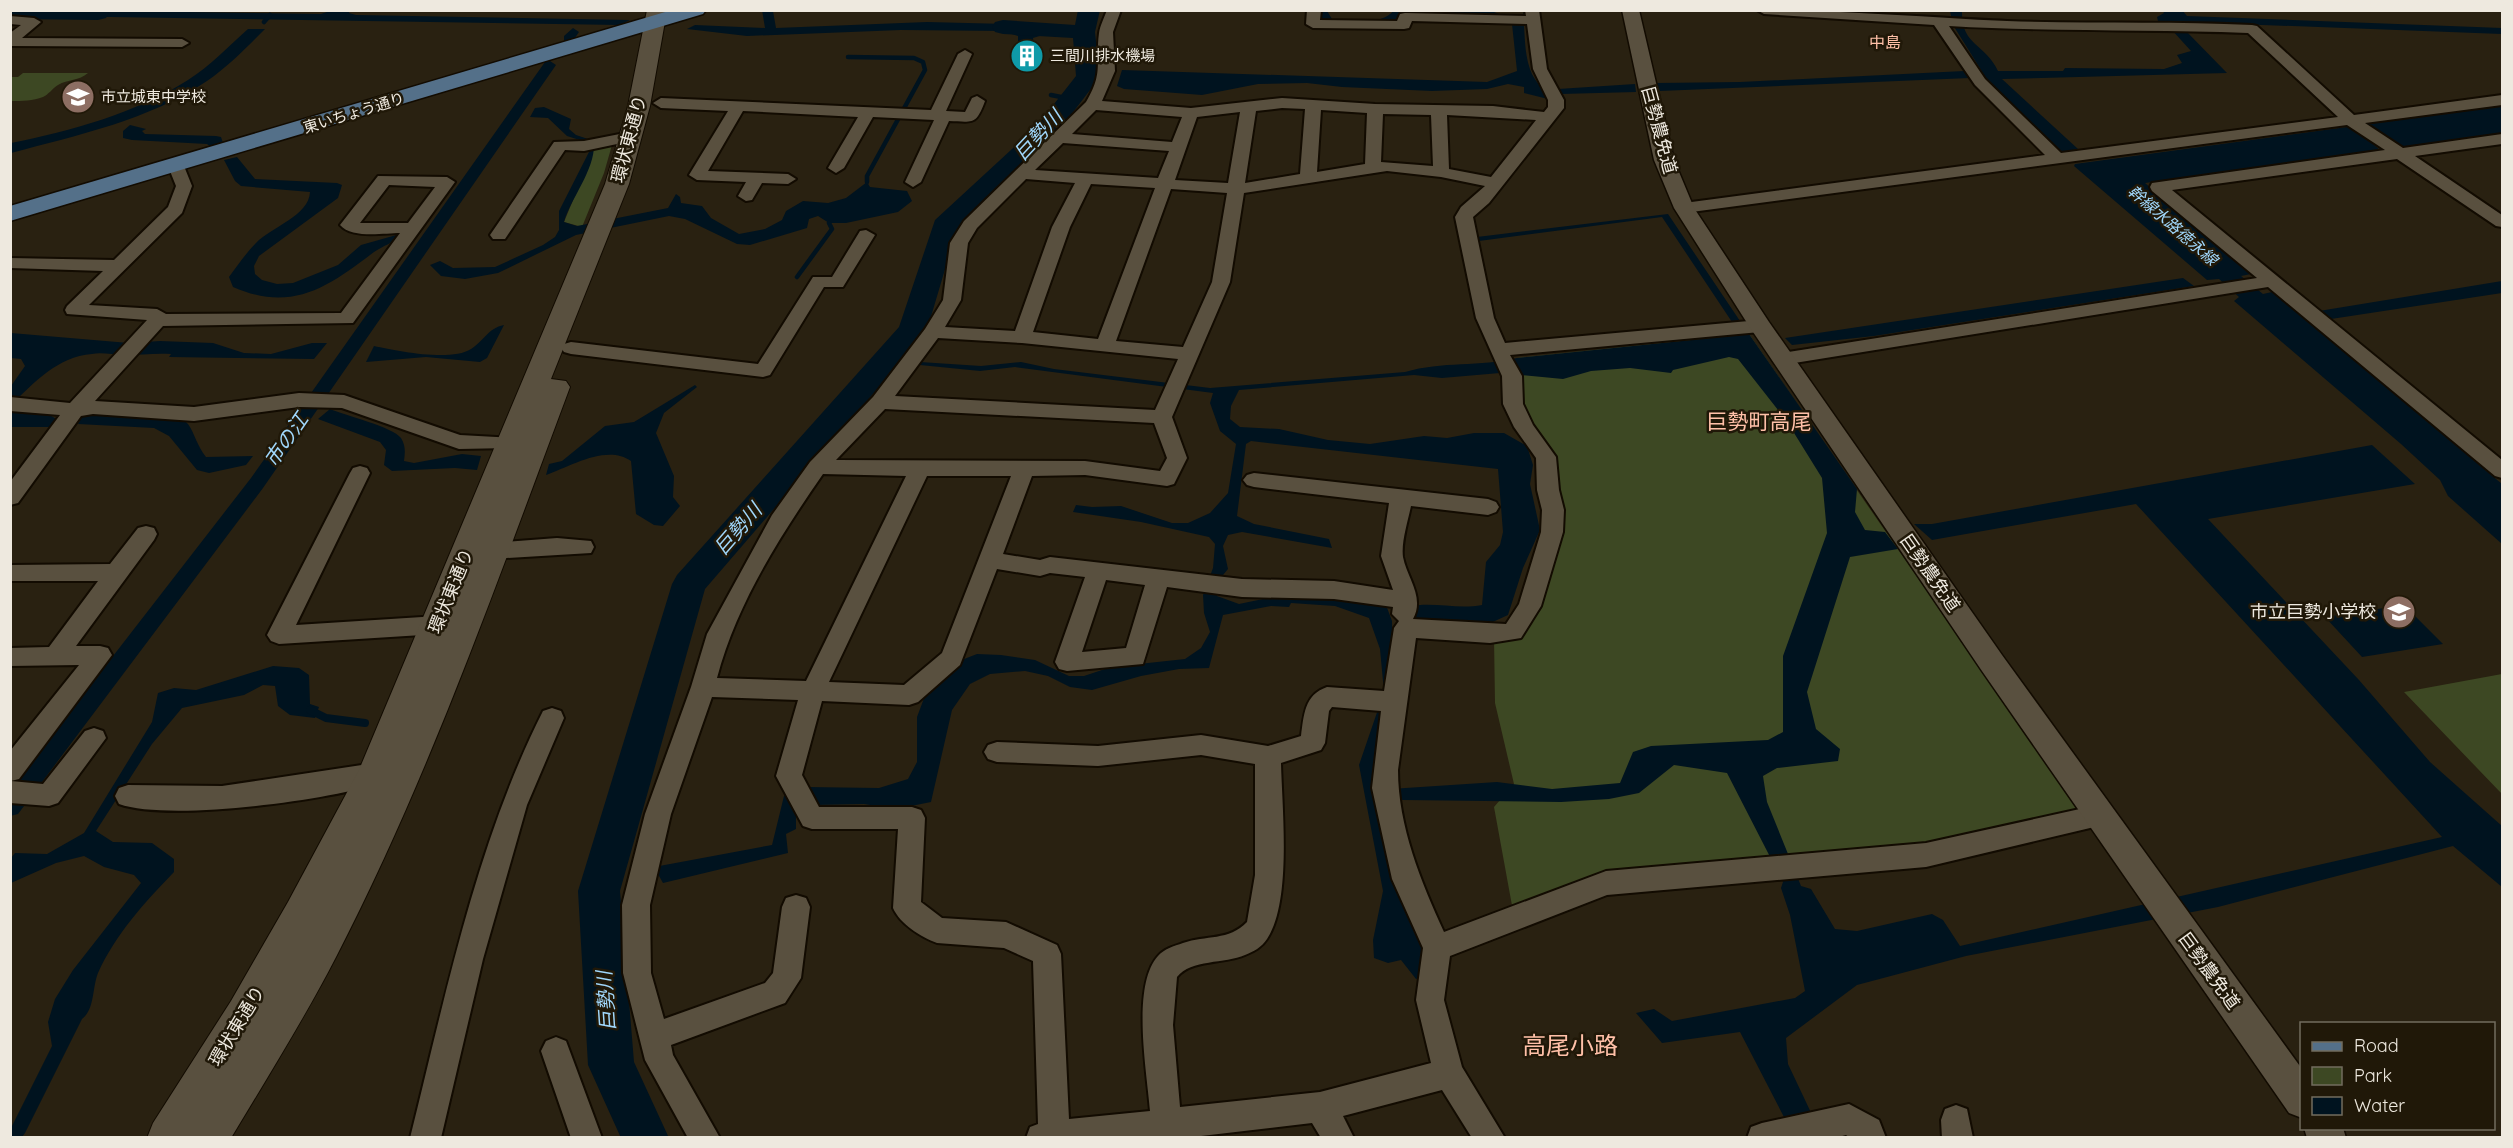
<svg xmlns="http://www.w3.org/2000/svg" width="2513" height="1148" font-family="Quicksand,'Noto Sans JP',sans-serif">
	<rect width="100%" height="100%" fill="#292111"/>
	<!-- green -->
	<path fill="#3d4823" d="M23,73h65c-9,8 -20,6 -30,12 -5,3 -10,10 -15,12 -10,4 -21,4 -32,4v-24h7z
		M612,145l-8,28 -22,54 -18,-5 30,-73z
		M1749,334l332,480 -156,35 -117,10 -295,52 -19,-104 20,-23 -19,-81 -1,-65 26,-1 22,-29 18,-81 -37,-115 -2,-37 -4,-17z
		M2502,674v120l-98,-102z"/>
	<!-- water -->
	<path fill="#00131f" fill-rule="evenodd" d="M55,10l266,4 9,-3 20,-1 -1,3 7,2 274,5 -10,5 -573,-9z
		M762,10l11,1 3,17 151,-6 123,3 -4,9 -13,4 1,9 -16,1v-12l-16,-5 -101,-1 -154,6 -60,-7 8,-4 70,3z
		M1321,10l6,1 5,8c17,2 51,7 62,-9h95l10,4h24l2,-4v5l-125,-2 -4,8 -4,1h-72z
		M2182,10l5,6 315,12v6l-344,-13 -1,-4 7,-4 -1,-2z
		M1950,11h12c-1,35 23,32 36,60h65l2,-3 99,1 18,-6 -5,-8 14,-4 -20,-22 14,1 42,43 -225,6 76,70 -16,3 -76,-74 -33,-53z
		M1512,24l12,1c1,16 1,34 8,49 4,8 12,16 16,25l-24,-6v-6l-16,-3 -21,5 -55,2 -90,-4 -35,-4 -49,1 -56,11 -78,-6 -7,-3 5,-16 365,12 30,-11z
		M248,29h17c-18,18 -36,37 -58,52 -58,39 -129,54 -196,72v-10c60,-12 125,-30 177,-63 22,-14 40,-33 60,-51z
		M1964,71l6,7 -310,13 -4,-8 84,-1z
		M1635,84l1,8 -75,2 -3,-5z
		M2502,106v27l-101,14 -11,-6 -17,3 7,6 -235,33 106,91 -10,2 22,18 9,-2 230,192v60l-54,-48 -8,-16 -39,-36 -167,-143 5,-4 -20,-18 -12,1 -133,-114 1,-2 272,-37 11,6 16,-3 -7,-6z
		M544,107l27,12 -2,10 7,6 18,6c2,28 -22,55 -30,81l13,4 91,-18 8,-14 4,3 1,6 21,3 9,12 28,16 26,-5 17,-9 4,-9 17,-10 25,2 18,-5 21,-16 3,5 37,4 5,10 -14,11 -52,11h-17l-11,-7 -9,3 -2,9 -57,17 -13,-1 -52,-25 -16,-3 -93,19 -78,38 -33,6 -24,-3 -11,-11 10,-4 13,7 42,-1 48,-22 12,-8 4,-7v-19l31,-61 -4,-8 -19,-6 -19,-18 -18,-1 5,-9z
		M130,125l16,4 -4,2 3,3 71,2 5,1 2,6 -12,4 -4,-3 -75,-4 -9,-2v-7z
		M237,157l18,22 82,4 5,2 -4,13 -79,58 -5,10 1,8 7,6 15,4 16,-1 45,-18 23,-20 39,-11c-7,10 -16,11 -26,18 -46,35 -82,61 -141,35l-4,-10c9,-12 17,-24 27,-34 15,-16 53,-27 54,-51l-69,-6 -6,-5 -11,-21z
		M1668,214l72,107 -8,1 -70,-105 -183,24 -2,-4z
		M2183,278l11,8 -320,50 -82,9 -7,-7z
		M2502,281v12l-171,26 -12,-8z
		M504,325l-17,33 -7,4 -54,-5 -60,5 8,-16c23,5 77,16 97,3 13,-8 17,-21 33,-24z
		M11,333l118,10 31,-2 53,2 31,10 27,1 41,-11h15l-13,16 -145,-2 2,-3c-16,-1 -31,1 -47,1 -11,0 -22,-3 -32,-1 -35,3 -57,28 -81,51v-19l14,-20 -4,-7 -10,-1z
		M1749,334l108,155 -2,23 10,18 20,2 13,17 -48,8 -43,135 9,37 24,20 -2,12 -61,7 -14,8 4,26 34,84 10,3 24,40 22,2 75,-17 11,6 17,26 482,-109 -306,-333 -204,36 -18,-16h18l440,-79 43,39 -207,35 151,161 71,82 72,64v61l-49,-41 -235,61 -252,49 -109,29 -71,53 2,26 35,74 -38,-19 -45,-87 -78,11 -26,-30 18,-4 18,12 123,-23 10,-7 -15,-76 -9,-27 2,-6 -56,-109 -53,-8 -35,28 -30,6 -48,3 -158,-2 -9,-3 -19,3 19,81 15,21 17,61v13l-10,3 -15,-19 -13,3 -14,-5 -1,-18 10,-49 -24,-126 25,-73 -4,-43 -11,-31 -34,-12 -44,-3 -2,4 -18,-1 -48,9 -14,53 -30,1 -38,7 -49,14 -22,-3 -22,-11 -23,-5 -35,3 -20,10 -18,26 -21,92 -35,7 -32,-5 -51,1 -17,9v15l-10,5 2,19 -125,30 -9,-16 118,-22 12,-49 22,-9 73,1 29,-9 9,-17v-45l9,-24 33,-32 18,-7 24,1 34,5 34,16h15l27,-9 74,-8 16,-11 9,-16 -6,-19 -1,-18 10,-27 2,-24 -6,-7 -68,-15 -68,-10 3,-7 16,2 29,-1 51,17h16l22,-10 18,-20 8,-49 -16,-13 -10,-28 3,-10 -198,-26 -35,4 -60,-6v-3l61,4 40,-4 33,7 156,19 195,-16c37,-11 75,-5 112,-14zM1729,357l9,2 48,61 36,58 5,55 -44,123v76l-15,8 -117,6 -18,6 -13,31 -68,6 -55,-7 -122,8v-38l18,-69 -1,-62 -6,-16 -53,-9 -70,3 -24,5 -22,-8 1,-15 10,-12 -5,-23 5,-11 14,-3 90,16 -3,-9 -75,-15 -17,-8 9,-72 5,-3 247,28 5,63 -3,13 -14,17 -4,43c-25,5 -50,-4 -74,2l4,13 72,6 24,-11 15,-47 17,-38 -10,-46 3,-19 -6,-19 -23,-13h-30l-27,5 -23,-2 -54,8 -42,-4 -49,-11 -39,-2 -10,-8 1,-13 8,-16 175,-15 28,3 58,-5 63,6 28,-8 39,-3 41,5 2,-3z
		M695,385l2,2 -33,26 -8,20 18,43 -1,21 7,9 -17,20 -9,-1 -18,-11 -5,-53c-24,-17 -60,5 -85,14l3,-11 13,-3 43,-35 29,-4z
		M10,409l38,5 10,6 -7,7h-40z
		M330,409c14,6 63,18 71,29 5,8 4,15 3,23l10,2 48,-9 19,2 -4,14 -22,-2 -63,3 -8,-6 2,-15 -6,-8 -62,-23z
		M95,411c19,1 82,-1 93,13 7,10 9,22 18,33l47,-1 -7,9 -37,8 -12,-3 -28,-34 -15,-8 -76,-4 5,-9z
		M2404,605l39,39 -81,13 -37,-40z
		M273,666l26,2 10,7 1,29 9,3 -4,11 -25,-3 -12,-9 -3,-20 -12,-1 -19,10 -62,13 -30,36 -56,87 17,11 39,1 22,16v13c-29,30 -59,63 -76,101 -6,15 -3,36 -16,46l-57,114 -3,4h-11l-1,-7 42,-84 -4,-24 7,-23 18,-29 68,-87 -7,-8 -30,-8 -20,-11 -28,7 -45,20v-25l4,-5 32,1 37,-21 68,-111 6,-29 16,-5 22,2z"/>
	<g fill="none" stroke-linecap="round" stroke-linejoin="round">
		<!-- stream-far2 -->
		<path stroke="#00131f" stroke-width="4.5" d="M264,22l6,-7
			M848,57l66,1 9,4 2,8 -58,106v6
			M1051,95l20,4
			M797,277l35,-48 -3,-6"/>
		<!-- stream-far1 -->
		<path stroke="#00131f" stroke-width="5" d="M887,360l14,2"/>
		<!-- stream -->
		<path stroke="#00131f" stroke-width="8" d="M310,710l16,8 39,5"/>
		<!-- canal -->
		<path fill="#00131f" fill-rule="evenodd" d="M573,28l6,4 -7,10h-8v-6z
			M550,61l6,4 -293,423 -245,326 -8,2v-27l241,-311 294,-416z"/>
		<!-- river -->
		<path fill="#00131f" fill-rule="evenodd" d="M10,10h97l2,3 -3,5 -8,2 -88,-1z
			M1078,10h22l-5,22 5,45 -46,60 -97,92 -30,101 -4,6 -218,253 -85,302 14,171 35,76h-48l-33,-73 -10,-174 94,-307 5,-9 222,-248 36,-107 101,-93 40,-51 -3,-38 -70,-4 -8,-2 -3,-5 3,-5 8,-2 72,5z"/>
		<!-- minor casing -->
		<g stroke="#120b01" stroke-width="4">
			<path id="minor" d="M1107,10h14l-8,22 2,39 -13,30 89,7 91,-10 93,6 118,2 51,6 4,-5v-7l-15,-31 -6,-45 -115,-3 -3,7 -5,1 -91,-1 -7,-4 1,-14h14l-1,10 77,1 3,-7 5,-1 121,3 -1,-6h14l8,59 17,31v8l-75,95 -16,14 21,101 11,25 255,-23 9,6 -9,6 -250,23 12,21 1,28 10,21 23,32 3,33 5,20 -1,22 -22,74 -20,32 -31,5 -74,-5 -18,132c0,56 23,112 46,162l162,-61 320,-28 172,-38 9,3 4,8 -4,8 -181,43 -319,28 -157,61 -6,44 18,67 43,71h-33l-30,-48 -99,26 11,22h-33l-9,-15 -128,15h-158l4,-11 8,-3 -5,-163 -29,-13 -67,-5c-16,-6 -37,-19 -44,-35l5,-79h-86l-9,-3 -27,-50 22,-76 -86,-3 -41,117 -21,91 1,68 13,46 101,-36 8,-10 9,-66 4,-9 10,-3 10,3 4,9 -9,71 -16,25 -114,42 2,10 47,83h-32l-43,-78 -22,-87 -1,-68 23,-91 46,-127 16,-53 65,-119 38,-53 63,-65 52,-68 18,-29 7,-57 14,-22 122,-119c18,-30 9,-38 13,-69 1,-7 5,-15 8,-23zM1282,108l23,1 -5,65 -55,9 11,-72zM1096,110l86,7 -10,25 -100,-8zM1321,110l46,3 -2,51 -48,8zM1240,112l-12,71 -53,-3 22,-63zM1383,114l48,1 2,51 -52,-4zM1447,115l89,5 -45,57 -42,-8zM1063,143l106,8 -11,27 -123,-8zM1387,171l54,6 44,9 -24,21 -6,10 21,101 26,58 1,28 11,23 22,31 1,32 5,20 -1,22 -22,72 -13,20 -93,-5c12,-22 -6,-41 -10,-62 -2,-15 5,-36 8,-51l77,9 8,-3 3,-5 -3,-5 -8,-3 -234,-26 -7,2 -4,5 4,5 7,2 135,16 -8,53 12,34 -59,-9 -92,-2 -192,-22 -10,3 -37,-6 29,-78 53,-1 82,11 7,-2 13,-26 -15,-41 58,-135 14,-89zM1026,179l49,4 -23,44 -37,104 -70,-4 16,-27 7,-57 9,-15zM1091,184l64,4 -57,151 -65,-7 37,-105zM1171,189l56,4 -15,89 -29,65 -67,-6zM938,338l84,5 156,16 -23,51 -260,-14zM885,409l269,14 13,35 -7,13 -75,-10 -249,-1zM823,474l83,2 -100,205 -89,-3c19,-73 63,-142 106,-204zM927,476h84l-69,177 -38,32 -75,-3zM997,569l43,7 10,-3 35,4 -30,85 4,7 8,2 76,-7 24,-77 75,10 92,2 59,8 -1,7 7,7 -5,7 -10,63 -57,-4c-23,8 -23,28 -26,49l-33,10 -67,-11 -103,11 -101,-4 -9,3 -4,7 4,7 9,3 101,4 103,-11 54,9v111l-8,47c-18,19 -41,13 -64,21 -9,3 -19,6 -25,13 -27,30 -11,116 -8,155l-81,8 -8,-165 -4,-9 -51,-23 -64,-4 -21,-16 4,-84 -4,-8 -9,-3h-93l-17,-32 20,-74 87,4 9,-3 42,-37zM1106,580l39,5 -19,63 -44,4zM1332,707l49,4 -9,77 20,91 31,69 -7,52 15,63 -111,29 -140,15 -7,-82 4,-48c14,-18 48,-13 68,-22 8,-3 17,-8 22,-16 25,-38 15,-130 14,-176l40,-13 4,-7 4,-32z
				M1757,10c84,0 166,7 250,11 81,3 163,0 245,4l5,1 97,89 148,-20v10l-137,18 38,25 99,-14v10l-87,12 87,59v12l-6,-1 -99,-67 -225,31 330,270v18l-7,-2 -227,-189 -486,78 -7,-2 -3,-4 3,-4 7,-2 475,-75 -105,-87 -2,-4 2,-4 233,-33 -38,-25 -663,88 -6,-1 -3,-4 9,-5 361,-48 -70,-70 -41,-60 -170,-11zM1949,26c100,6 199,3 299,7l90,84 -277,36 -76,-74z
				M10,16l24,2 7,4 -19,16 160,1 7,4 -7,4 -172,-1v-13l11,-8 -11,-1z
				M965,50l7,4 -26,57 19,1 7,-14 5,-2 8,5c-9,24 -11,21 -36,20l-28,61 -8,5 -8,-5 29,-62 -61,-3 -29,51 -8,5 -8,-5 30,-51 -115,-6 -35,60 80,3 8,5 -8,5 -26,-1 -10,17 -6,1 -8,-5 8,-14 -49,-2 -8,-5 39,-64 -67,-3 -8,-5 8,-5 270,12 27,-56z
				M630,132l8,5 -2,3 -52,11 -19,-1 -60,89h-12l-3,-4 64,-93 30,-1z
				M176,161l8,5 8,20 -10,27 -93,92 68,4 9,5 175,-1 59,-80c-16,0 -48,6 -60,-8l38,-49 69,1 8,5 -102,141 -190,3 -68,75 99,6 105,-14 45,2 116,40 57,3 3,5 -3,5 -58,1 -117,-41 -43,-1 -105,14 -101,-7 -12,2 -63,87 -8,2v-23l50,-67 -50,-4v-14l60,6 77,-83 -80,-6 -2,-4 2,-4 36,-35 -93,-3v-10l104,2 54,-53 8,-21 -8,-20zM389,185l46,2 -27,36h-48z
				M866,230l9,5 -32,52h-19l-54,88 -7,2 -192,-23 -7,-2 -3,-4 3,-4 7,-2 187,22 55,-87h19l28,-46z
				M360,466l7,2 3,5 -74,152 142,-9 8,3 4,6 -4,6 -8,3 -159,10 -8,-3 -4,-6 83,-162 3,-5z
				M146,526l8,2 3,6 -3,6 -78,106h24l8,2 4,7 -93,124 -8,2 32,3 42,-53 9,-3 9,3 3,7 -48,65 -9,3 -39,-3v-52l69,-86 -69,1v-18l39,-1 49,-66h-88v-16l100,-1 28,-36z
				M557,538l34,3 3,6 -3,6 -101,6 -8,-2 -3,-6 3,-6 8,-2z
				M552,708l9,3 3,7 -37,87 -44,154 -42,179h-31c36,-144 66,-294 133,-427z
				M375,763l9,3 4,8 -4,8c-52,18 -214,40 -265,22l-4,-8 4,-8 9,-3 94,1z
				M556,1037l10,4 36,97h-31l-30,-87 5,-10z
				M1849,1104l30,16 7,18h-36l-4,-3 -11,3h-88l4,-11 11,-4z
				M1956,1105l11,4 6,29h-31l-1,-18 4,-11z"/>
		</g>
		<!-- tertiary casing -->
		<g stroke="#120b01" stroke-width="3">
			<path id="tertiary" d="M1622,10h17l35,150 20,48 75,114 233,333 300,414v49l-13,-5 -307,-442 -233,-345 -75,-118 -20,-48z
				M2304,1128h39l3,10h-39z"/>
		</g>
		<!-- secondary casing -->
		<g stroke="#120b01" stroke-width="2">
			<path id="secondary" d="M647,10h20l-17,96 -21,78 -78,195 15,2 4,6c-72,192 -140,388 -234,570 -32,62 -69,121 -105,181h-84l6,-15 78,-122 57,-99 71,-132 246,-586 23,-78z"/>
		</g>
		<!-- primary casing -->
		<g stroke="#120b01" stroke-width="3">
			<path id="primary" d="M672,10h34l-3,4 -693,207v-15z"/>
		</g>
		<!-- minor -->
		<use href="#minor" fill="#59503f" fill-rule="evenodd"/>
		<!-- tertiary -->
		<use href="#tertiary" fill="#59503f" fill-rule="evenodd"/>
		<!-- secondary -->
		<use href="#secondary" fill="#59503f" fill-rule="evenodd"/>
		<!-- primary -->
		<use href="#primary" fill="#547089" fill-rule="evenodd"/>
	</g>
	<!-- icons -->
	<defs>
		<g id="building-disc" transform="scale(1.725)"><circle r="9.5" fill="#0f9aa8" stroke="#201808"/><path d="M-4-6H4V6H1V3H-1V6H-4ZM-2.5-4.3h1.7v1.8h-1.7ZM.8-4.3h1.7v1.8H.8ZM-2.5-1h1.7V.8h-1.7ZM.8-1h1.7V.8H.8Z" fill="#fff"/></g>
		<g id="school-disc" transform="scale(1.725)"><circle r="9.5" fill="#8d6e63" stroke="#201808"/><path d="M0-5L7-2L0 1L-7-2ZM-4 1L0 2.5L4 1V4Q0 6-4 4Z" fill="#fff"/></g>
	</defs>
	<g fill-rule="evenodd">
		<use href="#building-disc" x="1027" y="56"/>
		<use href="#school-disc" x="78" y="97"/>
		<use href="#school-disc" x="2399" y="612"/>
	</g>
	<g text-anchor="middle" stroke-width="5" stroke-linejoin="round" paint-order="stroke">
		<!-- far-poi labels -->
		<g font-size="15" fill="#eee9df" stroke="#201808" text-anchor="start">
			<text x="1050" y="61">三間川排水機場</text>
			<text x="101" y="102">市立城東中学校</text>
		</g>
		<!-- far-street labels -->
		<g font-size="15" fill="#eee9df" stroke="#201808">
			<text transform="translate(354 113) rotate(-17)" y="5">東いちょう通り</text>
		</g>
		<!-- far-neighbourhood labels -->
		<g font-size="16" fill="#ffc0a8" stroke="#201808">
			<text x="1885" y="48">中島</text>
		</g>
		<!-- far-water labels -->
		<g font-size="16" font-style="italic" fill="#a0d7fb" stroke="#201808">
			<text transform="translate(2173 225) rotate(41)" y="6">幹線水路徳永線</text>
		</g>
		<!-- street labels -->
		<g font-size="18" fill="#eee9df" stroke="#201808">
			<text transform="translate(1659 130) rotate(75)" y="6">巨勢農免道</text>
			<text transform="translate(629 139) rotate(-75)" y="6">環状東通り</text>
			<text transform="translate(1930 573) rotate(55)" y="6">巨勢農免道</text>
			<text transform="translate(451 591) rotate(-68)" y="6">環状東通り</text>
			<text transform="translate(2209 971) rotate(54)" y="6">巨勢農免道</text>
			<text transform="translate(237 1026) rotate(-59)" y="6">環状東通り</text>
		</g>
		<!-- poi labels -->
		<g font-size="18" fill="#eee9df" stroke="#201808" text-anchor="end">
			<text x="2376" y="618">市立巨勢小学校</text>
		</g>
		<!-- water labels -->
		<g font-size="20" font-style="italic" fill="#a0d7fb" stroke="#201808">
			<text transform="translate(1038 135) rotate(-47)" y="7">巨勢川</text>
			<text transform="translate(286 440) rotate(-55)" y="7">市の江</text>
			<text transform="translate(738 529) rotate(-49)" y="7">巨勢川</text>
			<text transform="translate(606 1001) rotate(-94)" y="7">巨勢川</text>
		</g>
		<!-- quarter labels -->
		<g font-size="21" fill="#ffc0a8" stroke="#201808">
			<text x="1759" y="429">巨勢町高尾</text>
		</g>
		<!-- near-neighbourhood labels -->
		<g font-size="24" fill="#ffc0a8" stroke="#201808">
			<text x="1570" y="1054">高尾小路</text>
		</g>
	</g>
	<!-- border -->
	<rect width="2513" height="1148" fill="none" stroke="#eee9df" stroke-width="24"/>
	<!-- legend -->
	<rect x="2300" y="1022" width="195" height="108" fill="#201808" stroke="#726c5e" stroke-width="1.5"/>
	<rect x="2312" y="1042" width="30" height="9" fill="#547089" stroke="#726c5e" stroke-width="1.5"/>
	<text x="2354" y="1052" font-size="18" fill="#eee9df">Road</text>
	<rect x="2312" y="1067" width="30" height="18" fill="#3d4823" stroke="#726c5e" stroke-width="1.5"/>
	<text x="2354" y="1082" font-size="18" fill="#eee9df">Park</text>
	<rect x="2312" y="1097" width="30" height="18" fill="#00131f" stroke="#726c5e" stroke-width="1.5"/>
	<text x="2354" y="1112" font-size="18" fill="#eee9df">Water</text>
</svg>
